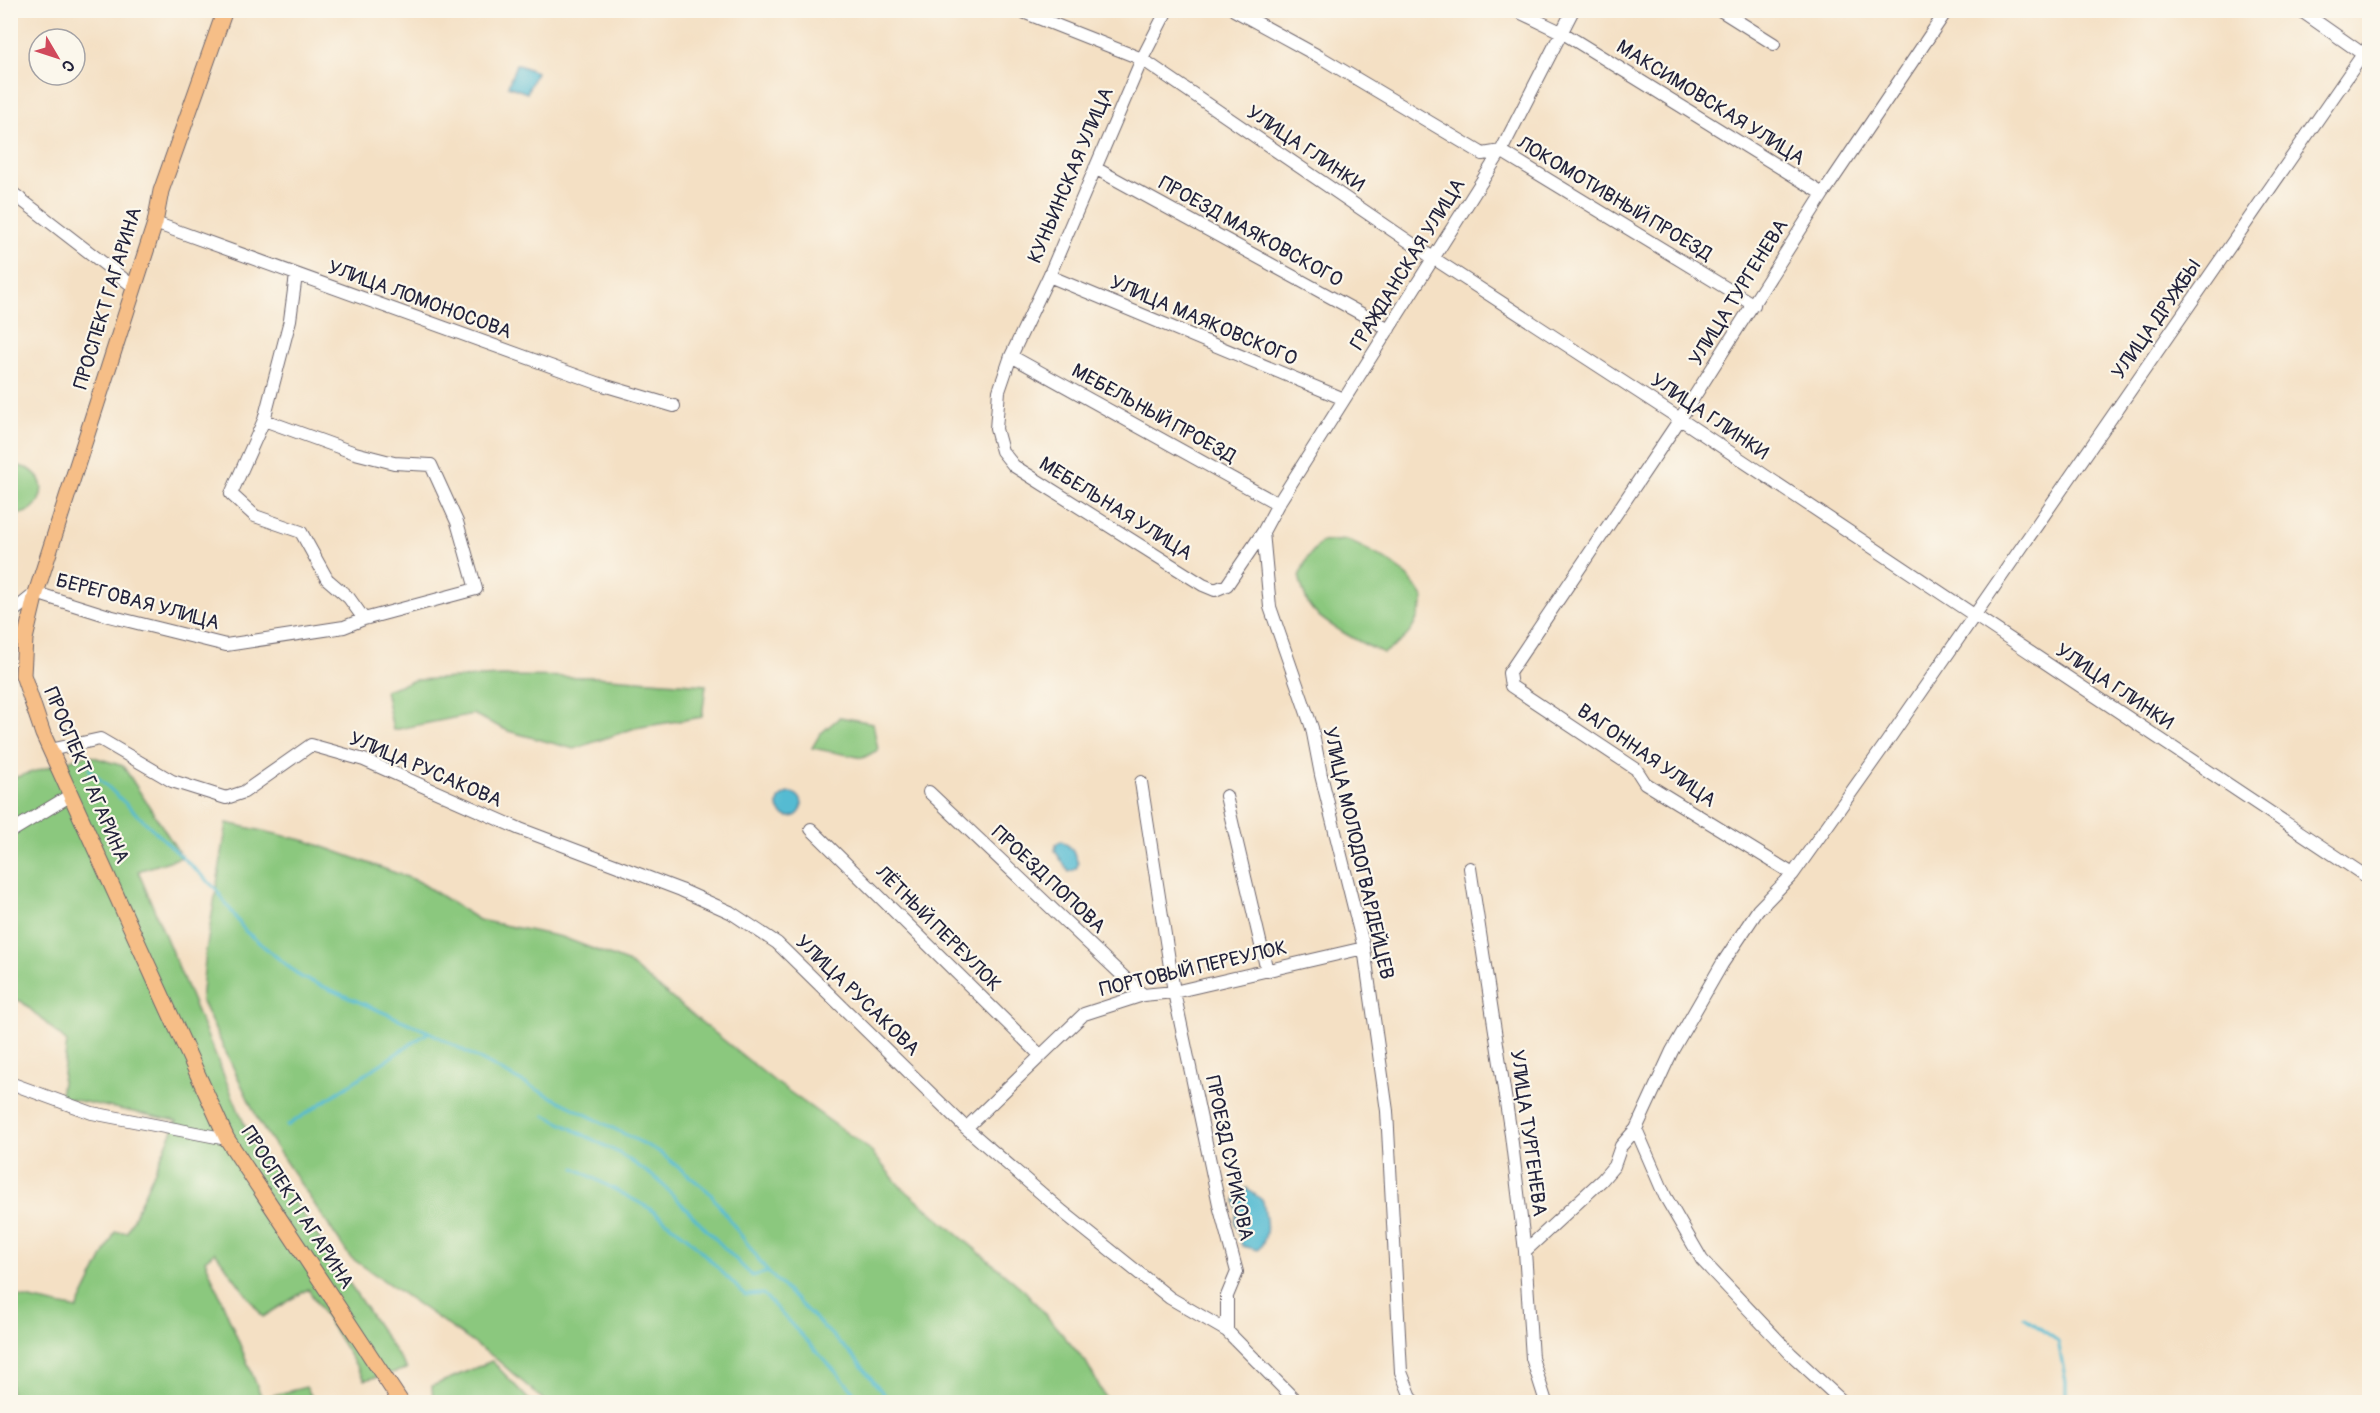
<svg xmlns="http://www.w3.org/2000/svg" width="2380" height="1413" font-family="Pangolin,sans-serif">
	<rect width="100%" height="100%" fill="#fbf7ec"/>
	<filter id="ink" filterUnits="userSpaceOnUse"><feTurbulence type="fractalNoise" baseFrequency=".0167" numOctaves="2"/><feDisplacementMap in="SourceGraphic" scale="12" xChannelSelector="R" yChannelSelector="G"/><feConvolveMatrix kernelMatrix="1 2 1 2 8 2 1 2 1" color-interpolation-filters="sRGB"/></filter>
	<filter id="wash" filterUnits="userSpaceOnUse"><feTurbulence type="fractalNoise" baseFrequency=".008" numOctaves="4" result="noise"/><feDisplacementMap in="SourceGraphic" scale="24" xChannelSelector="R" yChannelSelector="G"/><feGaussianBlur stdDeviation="1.35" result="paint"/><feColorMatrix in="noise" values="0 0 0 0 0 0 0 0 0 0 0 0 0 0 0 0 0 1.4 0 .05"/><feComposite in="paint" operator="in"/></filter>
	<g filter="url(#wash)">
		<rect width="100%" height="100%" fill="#f4e0c4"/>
		<!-- green -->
		<path fill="#8bc87e" stroke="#56755c" stroke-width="1.5" d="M11,463c5,2 12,4 18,6 26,15 8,50 -18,45z
			M1347,540c34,16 58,26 77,59 -9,29 -13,38 -40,54 -18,-7 -62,-30 -73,-45 -7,-9 -9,-22 -12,-32l9,-19 13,-15z
			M502,676l93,1 111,8 -4,32 -67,11 -61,21 -66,-18 -35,-17 -80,16 -8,-40 30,-10z
			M840,717l33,6 5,27 -15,8 -51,-10 8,-14z
			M87,755l36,11 59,91 -44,14 110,262 159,236 -42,11 -57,-91 -45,28 -48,-65 -10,8 57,138 44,-11 9,15h-304v-107l66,14 38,-77h12l50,-111 -117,-24 7,-55 -46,-41 -10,-2 -1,-220z
			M227,823l80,18 111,40 61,39 83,17 65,25 146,118 96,69 30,36 126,106 61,71 22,40h-562l-51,-44 -145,-101 -90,-133 -59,-124 5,-49z
			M492,1361l39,41h-98l-1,-16z"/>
		<!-- water -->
		<path fill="#54bbd2" stroke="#3b6e86" stroke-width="1.5" d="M516,64l20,8 -9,21 -19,-7z
			M778 805a12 12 0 1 1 24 0a12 12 0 1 1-24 0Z
			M1061,841c10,4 14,13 17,23l-2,5 -7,3 -14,-21 1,-7z
			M1247,1188l16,13c3,18 8,34 -5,49l-16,-4 -7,-23 2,-13 -2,-10 6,-9z"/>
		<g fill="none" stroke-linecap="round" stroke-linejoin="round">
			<!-- stream -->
			<path stroke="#54bbd2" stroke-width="3" d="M89,769l127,120 29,42 56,46 128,55 95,51 134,68 51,41 59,80 88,87 34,43
				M545,1115l74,38 38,26 95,97 16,-4
				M287,1126l142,-94
				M575,1168l74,40 40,31 56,56 18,-1 84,90 15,18
				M2024,1317l34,24 8,41v20"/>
		</g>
	</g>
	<g filter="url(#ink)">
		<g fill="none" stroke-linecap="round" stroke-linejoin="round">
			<!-- minor casing -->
			<g stroke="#6c646b" stroke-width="14">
				<path id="minor" d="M1018,10l124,49 291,199 247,161 690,460
					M1167,10l-25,49 -93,217 -38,80 -12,35 -3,38 6,22 12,15 189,119 12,5 12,-5 36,-53 15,-28 223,-353 72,-141
					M1234,10l86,47 163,97 18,-3 253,154
					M1515,10l48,23 260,161
					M1720,10l54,34
					M2300,10l70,49
					M1095,168l294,161
					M10,191l124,96
					M155,223l448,162 71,21
					M296,275l-6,45 -26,100 -33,74 24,22 46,16 26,47 22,19 15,21
					M1049,276l295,123
					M1011,356l267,148
					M1263,532l7,75 42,121 9,47 43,173 23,163 14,261 12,30
					M10,614l26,-21 73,23 117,29 118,-18 20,-8 112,-30 -19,-67 -26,-57 -37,-2 -39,-10 -91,-33
					M50,750l50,-11 72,42 54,17 18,-6 67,-47 53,15 156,69 161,61 49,22 47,31 189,185 97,84 107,86 57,33 70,71
					M1141,782l33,210 46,217 17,63 -10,24v35
					M929,792l214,203
					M1226,796l41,175
					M811,829l230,227
					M10,832l61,-37
					M1470,868l41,267 14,116 7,107 14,44
					M1793,874l-148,-91 -9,-14 -125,-83 -2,-13 171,-254 143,-225 124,-184
					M10,1083l82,30 135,26
					M966,1128l118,-114 59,-19 31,-3 190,-44
					M1525,1251l77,-71 12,-14 7,-20 15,-17
					M1843,1402l-52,-48 -89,-94 -37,-64 -29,-67 36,-78 50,-87 36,-54 35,-36 91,-128 486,-702"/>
			</g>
			<!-- major casing -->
			<g stroke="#6c646b" stroke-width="17">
				<path id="major" d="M225,10l-64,181 -6,32 -119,370 -11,46 -2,36 20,59 184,405 174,263"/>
			</g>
			<!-- minor -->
			<use href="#minor" stroke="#fff" stroke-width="12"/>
			<!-- major -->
			<use href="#major" stroke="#f6be87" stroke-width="15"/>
		</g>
	</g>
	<g text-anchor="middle" stroke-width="4.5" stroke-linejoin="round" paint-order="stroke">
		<!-- street labels -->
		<g font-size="20" fill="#22223b" stroke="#fbf7ec">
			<text transform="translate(1711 102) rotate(32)" y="7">МАКСИМОВСКАЯ УЛИЦА</text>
			<text transform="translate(1306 148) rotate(34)" y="7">УЛИЦА ГЛИНКИ</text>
			<text transform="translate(1070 175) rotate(-67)" y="7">КУНЬИНСКАЯ УЛИЦА</text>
			<text transform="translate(1615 198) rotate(31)" y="7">ЛОКОМОТИВНЫЙ ПРОЕЗД</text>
			<text transform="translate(1251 231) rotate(29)" y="7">ПРОЕЗД МАЯКОВСКОГО</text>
			<text transform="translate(1407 264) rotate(-58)" y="7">ГРАЖДАНСКАЯ УЛИЦА</text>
			<text transform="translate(1738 292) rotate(-58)" y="7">УЛИЦА ТУРГЕНЕВА</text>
			<text transform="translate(107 298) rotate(-73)" y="7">ПРОСПЕКТ ГАГАРИНА</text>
			<text transform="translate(420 299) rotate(20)" y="7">УЛИЦА ЛОМОНОСОВА</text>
			<text transform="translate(2156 319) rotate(-55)" y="7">УЛИЦА ДРУЖБЫ</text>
			<text transform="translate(1204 320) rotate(23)" y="7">УЛИЦА МАЯКОВСКОГО</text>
			<text transform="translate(1154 413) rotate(29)" y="7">МЕБЕЛЬНЫЙ ПРОЕЗД</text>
			<text transform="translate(1710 416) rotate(34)" y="7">УЛИЦА ГЛИНКИ</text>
			<text transform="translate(1116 508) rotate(32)" y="7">МЕБЕЛЬНАЯ УЛИЦА</text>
			<text transform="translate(138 601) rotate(15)" y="7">БЕРЕГОВАЯ УЛИЦА</text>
			<text transform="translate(2115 686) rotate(34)" y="7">УЛИЦА ГЛИНКИ</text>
			<text transform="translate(1647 755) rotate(35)" y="7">ВАГОННАЯ УЛИЦА</text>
			<text transform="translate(426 769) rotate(23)" y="7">УЛИЦА РУСАКОВА</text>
			<text transform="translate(87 775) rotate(67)" y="7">ПРОСПЕКТ ГАГАРИНА</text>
			<text transform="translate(1359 853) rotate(77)" y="7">УЛИЦА МОЛОДОГВАРДЕЙЦЕВ</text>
			<text transform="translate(1049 879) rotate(43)" y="7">ПРОЕЗД ПОПОВА</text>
			<text transform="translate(939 928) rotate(45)" y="7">ЛЁТНЫЙ ПЕРЕУЛОК</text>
			<text transform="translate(1193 968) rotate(-13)" y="7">ПОРТОВЫЙ ПЕРЕУЛОК</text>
			<text transform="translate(858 995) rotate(44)" y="7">УЛИЦА РУСАКОВА</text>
			<text transform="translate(1529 1133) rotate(82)" y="7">УЛИЦА ТУРГЕНЕВА</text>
			<text transform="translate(1230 1158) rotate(78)" y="7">ПРОЕЗД СУРИКОВА</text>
			<text transform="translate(298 1207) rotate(57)" y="7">ПРОСПЕКТ ГАГАРИНА</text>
		</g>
	</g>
	<!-- margin -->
	<rect width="2380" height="1413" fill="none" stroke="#fbf7ec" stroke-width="36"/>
	<!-- north arrow -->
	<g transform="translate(57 57) rotate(129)"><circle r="28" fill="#fbf7ec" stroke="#a4a2a5" stroke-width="1.5"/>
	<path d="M0-4.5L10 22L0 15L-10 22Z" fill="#d1495b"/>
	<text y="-9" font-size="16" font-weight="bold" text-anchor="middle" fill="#22223b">С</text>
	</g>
</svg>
